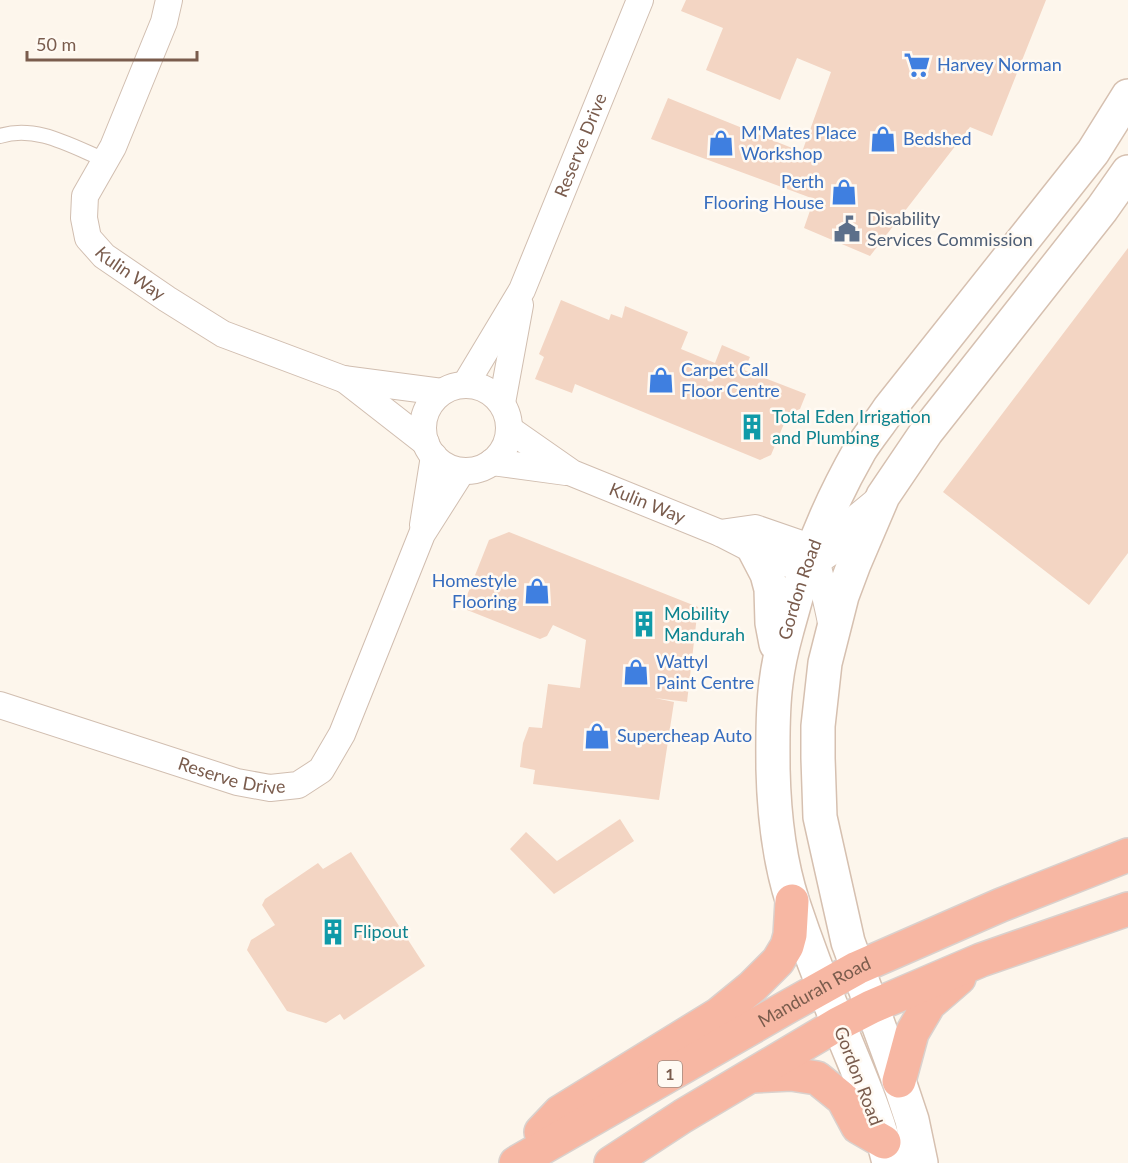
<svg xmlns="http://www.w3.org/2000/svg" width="1128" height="1163" font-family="Lato,sans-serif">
	<rect width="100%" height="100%" fill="#fdf6ec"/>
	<!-- building -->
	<path fill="#f3d5c3" d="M686,0h360l-54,136 -22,-9 -100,129 -66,-28 10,-29 -163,-60 17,-41 134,54 29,-80 -34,-14 -17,42 -74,-30 17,-42 -42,-17z
		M1128,248v305l-39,52 -146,-113z
		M561,300l48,20 2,-6 11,4 3,-12 63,26 -7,17 34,14 7,-18 28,12 -6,13 62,24 -6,15 -12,5 -17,41 -11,5 -185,-76 -3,9 -37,-14 9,-22 -5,-3z
		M509,532l189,75 -11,95 -32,-4 19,4 -15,98 -126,-16 2,-14 -15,-3 3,-24 6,-16 13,1 6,-44 32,4 6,-48 -33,-15 -6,11 -7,3 -78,-31 27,-68z
		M620,819l14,22 -80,53 -44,-45 16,-17 31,29z
		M351,852l74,114 -81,54 -4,-6 -14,9 -39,-12 -40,-61 4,-10 24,-15 -13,-20 3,-6 53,-36 5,6z"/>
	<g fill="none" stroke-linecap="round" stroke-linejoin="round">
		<!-- lane casing -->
		<g stroke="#d1beb0" stroke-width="16">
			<path id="lane" d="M0,136c36,-12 73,11 105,24"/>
		</g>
		<!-- street casing -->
		<g stroke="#d1beb0" stroke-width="28">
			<g id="street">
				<path id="s1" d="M169,0l-5,22 -51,125 -28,49 -1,22 4,20 16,18 63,43 56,35 120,45 99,13"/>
				<path d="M344,379l82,64"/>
				<path id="s2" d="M465,385l57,-95 118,-290"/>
				<circle cx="466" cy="428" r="43"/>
				<path d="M502,403l18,-98"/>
				<path id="s3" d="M509,429l63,44 148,60 35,18 50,19 33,-23 19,-30 23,-19"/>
				<path d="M492,462l74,10"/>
				<path d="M423,525l11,-69"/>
				<path d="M720,533l35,-5 58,20c7,27 14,52 19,80"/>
				<path id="s4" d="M0,705l237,77 33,6 28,-3 23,-15 21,-36 80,-200 40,-63"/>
			</g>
		</g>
		<!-- secondary casing -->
		<g stroke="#d6c0b0" stroke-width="36">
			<g id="secondary">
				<path d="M755,551l12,23 4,15 1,34 4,21"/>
				<path id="s5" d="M889,1163c-10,-44 -29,-86 -46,-128 -18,-43 -35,-87 -50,-132 -14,-43 -19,-88 -20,-134 0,-29 -1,-57 3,-86 2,-18 6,-35 11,-53 16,-63 41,-124 73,-180 9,-14 20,-27 29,-41l204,-257 35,-56"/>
				<path d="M921,1163l-9,-43 -13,-39 -51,-139 -28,-125 -2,-59v-32l7,-63 17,-67 12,-32 29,-68 44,-65 175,-222 26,-37"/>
			</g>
		</g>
		<!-- highway casing -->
		<g stroke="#dad1cd" stroke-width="36">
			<g id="highway">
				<path d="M752,1076l39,-2 26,4 26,21 15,28 26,15"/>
				<path d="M899,1081l13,-48 17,-29 30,-26"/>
				<path d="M541,1132l19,-20 159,-98 33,-27 26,-26 9,-15 3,-11 2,-34"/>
				<path id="s6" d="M516,1163l273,-157 68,-38 144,-63 127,-50"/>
				<path d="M611,1163l72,-47 155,-92 33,-17 110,-47 147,-51"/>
			</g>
		</g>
		<!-- lane -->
		<use href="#lane" stroke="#fff" stroke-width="14"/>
		<!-- street -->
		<use href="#street" stroke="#fff" stroke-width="26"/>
		<!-- secondary -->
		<use href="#secondary" stroke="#fff" stroke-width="33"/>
		<!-- highway -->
		<use href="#highway" stroke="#f7b7a3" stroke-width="33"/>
	</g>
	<!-- icons -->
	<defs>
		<g id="supermarket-bare" transform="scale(2.07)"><path d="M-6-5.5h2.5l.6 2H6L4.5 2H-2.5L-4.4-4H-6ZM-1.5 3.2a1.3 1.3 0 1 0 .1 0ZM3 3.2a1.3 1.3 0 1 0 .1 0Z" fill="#3f7fe0" stroke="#fffaf3" stroke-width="2.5" paint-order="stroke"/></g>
		<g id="shop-bare" transform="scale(2.07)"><path d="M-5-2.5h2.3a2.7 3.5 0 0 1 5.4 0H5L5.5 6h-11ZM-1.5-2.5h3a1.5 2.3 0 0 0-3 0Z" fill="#3f7fe0" stroke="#fffaf3" stroke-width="2.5" paint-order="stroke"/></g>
		<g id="civic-bare" transform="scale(2.07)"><path d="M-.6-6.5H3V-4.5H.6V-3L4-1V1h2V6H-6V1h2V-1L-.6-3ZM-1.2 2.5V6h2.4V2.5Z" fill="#5c6f8a" stroke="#fffaf3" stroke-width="2.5" paint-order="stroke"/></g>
		<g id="building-bare" transform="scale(2.07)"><path d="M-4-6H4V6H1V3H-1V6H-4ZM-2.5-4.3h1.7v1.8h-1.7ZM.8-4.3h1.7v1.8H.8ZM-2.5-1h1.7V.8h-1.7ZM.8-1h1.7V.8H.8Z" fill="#0f9aa8" stroke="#fffaf3" stroke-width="2.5" paint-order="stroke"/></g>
	</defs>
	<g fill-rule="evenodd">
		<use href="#supermarket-bare" x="917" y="65"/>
		<use href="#shop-bare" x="883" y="139"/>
		<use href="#shop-bare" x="721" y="143"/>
		<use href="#shop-bare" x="844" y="192"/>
		<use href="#civic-bare" x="847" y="229"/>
		<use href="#shop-bare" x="661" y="380"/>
		<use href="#building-bare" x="752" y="427"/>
		<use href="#shop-bare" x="537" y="591"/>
		<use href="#building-bare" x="644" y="624"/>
		<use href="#shop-bare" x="636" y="672"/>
		<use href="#shop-bare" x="597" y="736"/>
		<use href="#building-bare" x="333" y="932"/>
	</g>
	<g text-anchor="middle" stroke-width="5" stroke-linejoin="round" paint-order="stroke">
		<!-- shield labels -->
		<rect fill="#fffaf3" stroke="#a28b7f" stroke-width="1.5" x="658" y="1061" width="24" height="26" rx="4.5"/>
		<g font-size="16" font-weight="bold" fill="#7a5c4d">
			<text x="670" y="1080">1</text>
		</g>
		<!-- shop labels -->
		<g font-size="18" fill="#366cbe" stroke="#fffaf3" text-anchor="start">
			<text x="937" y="71">Harvey Norman</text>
			<text x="741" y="139">M'Mates Place<tspan x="741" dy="21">Workshop</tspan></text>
			<text x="903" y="145">Bedshed</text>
			<text x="824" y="188" text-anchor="end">Perth<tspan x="824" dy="21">Flooring House</tspan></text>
			<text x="681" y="376">Carpet Call<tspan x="681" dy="21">Floor Centre</tspan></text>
			<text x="517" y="587" text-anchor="end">Homestyle<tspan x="517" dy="21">Flooring</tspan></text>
			<text x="656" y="668">Wattyl<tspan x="656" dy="21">Paint Centre</tspan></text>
			<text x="617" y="742">Supercheap Auto</text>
		</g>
		<!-- street labels -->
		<g font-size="18" fill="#7a5c4d" stroke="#fffaf3">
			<text dy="6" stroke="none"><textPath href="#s2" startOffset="267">Reserve Drive</textPath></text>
			<text dy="6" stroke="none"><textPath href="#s1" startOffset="312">Kulin Way</textPath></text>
			<text dy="6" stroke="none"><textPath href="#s3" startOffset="158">Kulin Way</textPath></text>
			<text dy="6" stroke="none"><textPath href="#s5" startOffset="596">Gordon Road</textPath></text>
			<text dy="6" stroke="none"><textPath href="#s4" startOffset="243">Reserve Drive</textPath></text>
			<text dy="6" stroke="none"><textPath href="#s6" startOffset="344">Mandurah Road</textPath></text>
			<text transform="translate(858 1076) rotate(69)" y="6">Gordon Road</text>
		</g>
		<!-- service labels -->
		<g font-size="18" fill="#4e5e75" stroke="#fffaf3" text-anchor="start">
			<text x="867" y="225">Disability<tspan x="867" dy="21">Services Commission</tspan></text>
		</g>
		<!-- culture labels -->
		<g font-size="18" fill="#0d838f" stroke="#fffaf3" text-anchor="start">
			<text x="772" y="423">Total Eden Irrigation<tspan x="772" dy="21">and Plumbing</tspan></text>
			<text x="664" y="620">Mobility<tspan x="664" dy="21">Mandurah</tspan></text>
			<text x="353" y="938">Flipout</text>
		</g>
	</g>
	<!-- scale -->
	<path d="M27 51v9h170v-9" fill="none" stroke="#7a5c4d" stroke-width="3"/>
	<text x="36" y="51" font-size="18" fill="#7a5c4d" stroke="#fffaf3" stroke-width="4.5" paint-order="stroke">50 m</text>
</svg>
